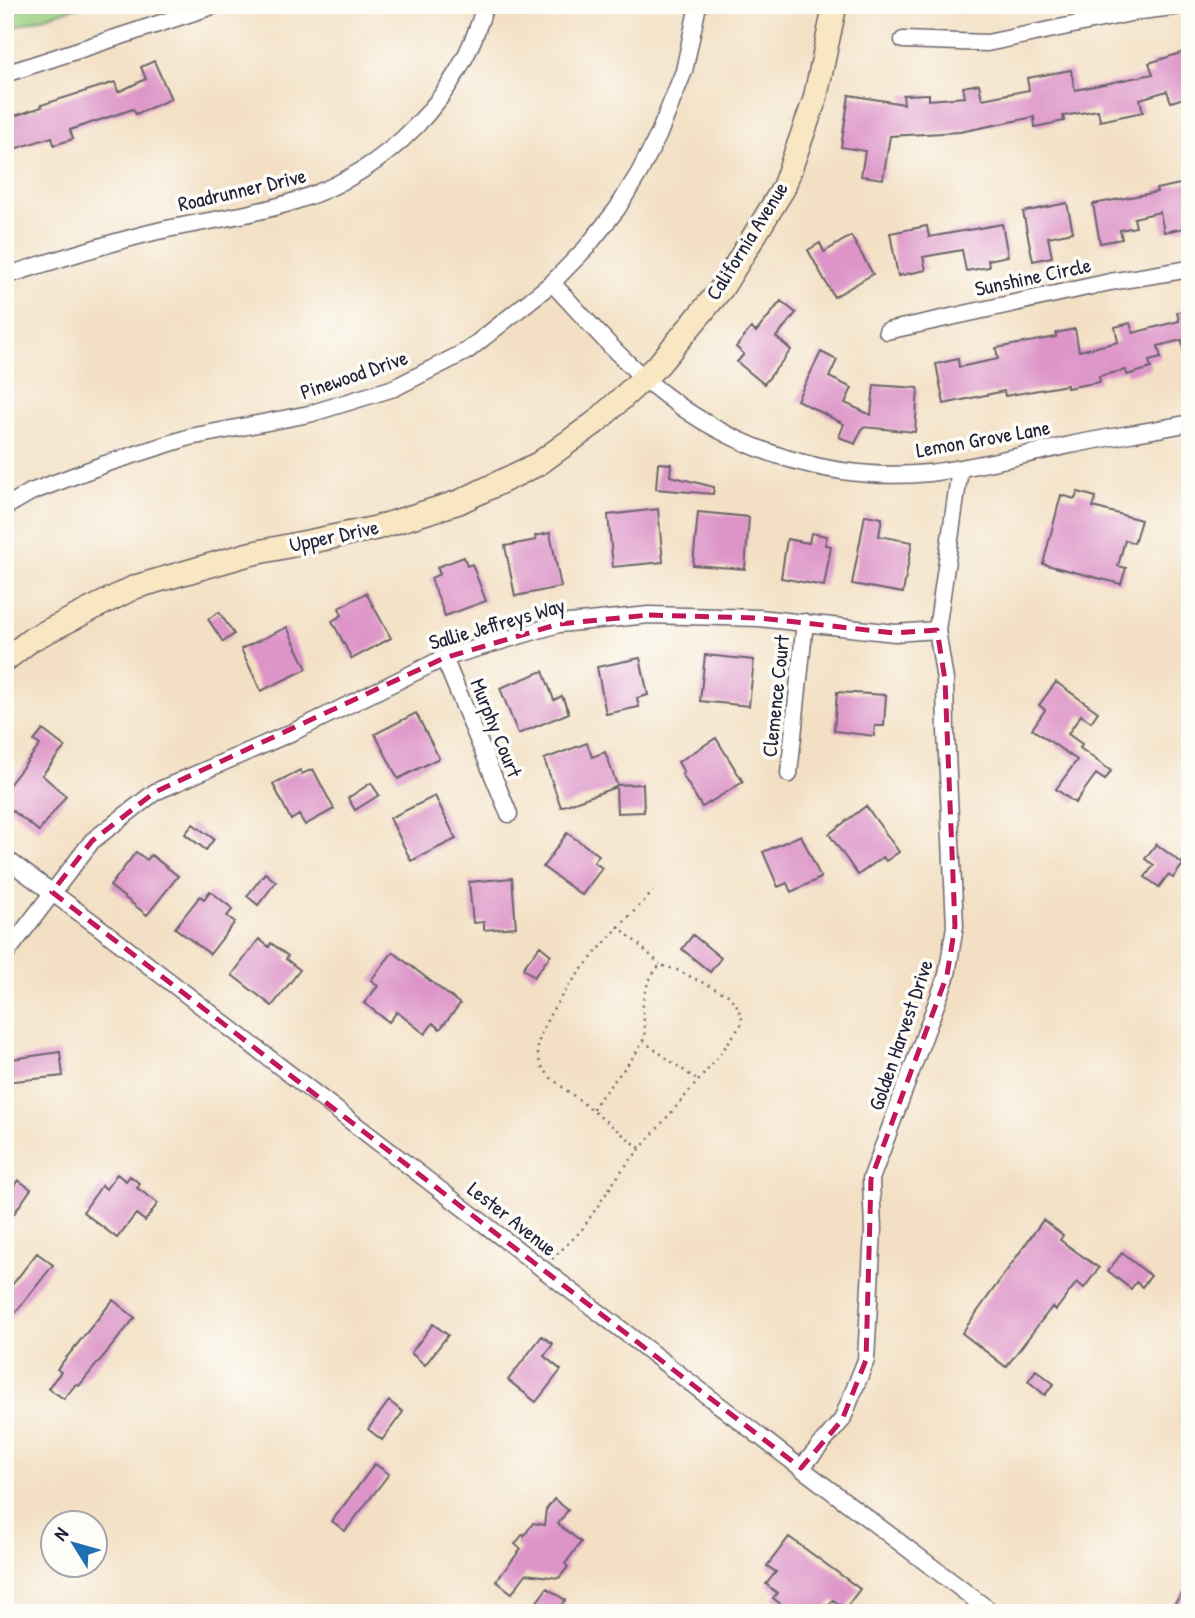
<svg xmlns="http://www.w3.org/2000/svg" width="1195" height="1618" font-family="'Patrick Hand',sans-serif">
	<rect width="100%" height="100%" fill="#fdfcf7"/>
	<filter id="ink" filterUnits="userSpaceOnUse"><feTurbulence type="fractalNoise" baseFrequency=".0143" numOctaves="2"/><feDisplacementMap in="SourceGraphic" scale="14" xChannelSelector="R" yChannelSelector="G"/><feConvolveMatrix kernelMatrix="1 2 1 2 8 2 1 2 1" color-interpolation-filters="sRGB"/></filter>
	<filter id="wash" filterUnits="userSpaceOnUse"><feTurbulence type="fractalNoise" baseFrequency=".00686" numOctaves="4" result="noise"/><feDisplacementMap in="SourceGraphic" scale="28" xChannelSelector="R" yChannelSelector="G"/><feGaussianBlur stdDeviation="1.57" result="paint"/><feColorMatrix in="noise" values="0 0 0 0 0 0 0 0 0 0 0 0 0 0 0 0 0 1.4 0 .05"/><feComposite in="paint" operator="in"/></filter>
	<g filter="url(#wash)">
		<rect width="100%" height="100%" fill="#f3e0c4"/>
		<!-- green -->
		<path fill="#99ce80" stroke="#5e785e" stroke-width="2" d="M5,5h78l-78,25z"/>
		<g id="blocks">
			<!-- building -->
			<path fill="#dd94c8" d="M1190,50v46l-19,6 -4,-11 -27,8 3,13 -43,9 -2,-11 -35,6 1,5 -29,6 -1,-10 -74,15 -70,4 -7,43 -22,-3 4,-25 -24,-4 8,-52 55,9 -1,-9 26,-1v6l36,-3 -2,-10 16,-3 3,15 47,-9 -2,-12 44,-8 4,20 78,-16 -4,-11z
				M154,61l17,38 -35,15 -3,-5 -63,21 3,9 -19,6 -2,-8 -47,15v-33l37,-12 -1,-2 74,-23 3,10 28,-13 -5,-12z
				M1190,182v45l-26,5 -4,-20 -26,6 2,9 -16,3 2,9 -22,4 -7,-39 64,-12 -1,-3z
				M1067,203l6,29 -25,5 4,20 -19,4 -10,-49z
				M1002,224l6,32 -20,4 1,7 -23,4 -4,-21 -39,7 3,13 -28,6 -8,-43 37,-7 2,11z
				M851,236l22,38 -39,23 -26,-47 12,-7 4,9z
				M781,301l15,12 -20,24 15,13 -27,34 -27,-22 7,-8 -8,-7 15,-19 5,4z
				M1190,310v37l-7,1 -1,-8 -24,6 3,12 -12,3 2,7 -24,7 -1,-5 -27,6 1,6 -33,6v-3l-62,11 -1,-5 -60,13 -8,-40 22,-5 1,8 39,-8 -2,-11 60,-11v-4l19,-4 4,22 39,-9 -3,-15 15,-4 3,10 46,-12 -2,-9z
				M821,352l16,8 -8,17 23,11 -7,15 26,12 3,-30 44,3 -3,44 -52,-5 -8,17 -16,-7 5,-13 -47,-24z
				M658,463l13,1 -1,12 44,11 -1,7 -57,-5z
				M1078,492l18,5 -3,10 48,13 -7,23 -9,-3 -7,26 8,2 -5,16 -78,-20 18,-69 14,4z
				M658,509l5,53 -50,5 -5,-52z
				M698,512l51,5 -4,52 -52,-4z
				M865,515l17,3 -3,18 33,6 -9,51 -51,-9z
				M550,533l11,54 -46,9 -10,-50 31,-6 -1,-4z
				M811,533l16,3 -2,9 6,1 -7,40 -43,-8 6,-39 22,4z
				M464,557l3,9 5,-2 14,37 -41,15 -14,-38 9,-4 -3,-7z
				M366,593l25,45 -39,21 -20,-38 10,-6 -3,-7z
				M219,612l15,22 -11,8 -15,-23z
				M287,627l20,42 -46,22 -20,-42z
				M705,655l49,5 -5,46 -49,-5z
				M640,658l8,37 -11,3 2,9 -33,7 -9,-47z
				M543,671l11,29 8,-4 7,17 -51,21 -18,-46z
				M1056,682l42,30 -7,10 -10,-7 -13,19 14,10 -2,4 31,23 -6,9 -9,-6 -21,29 -19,-14 21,-29 -45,-31 13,-19 -6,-5z
				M837,692l49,3 -2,31h-9l-1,10 -40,-5z
				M416,713l23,45 -41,21 -23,-45z
				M43,730l22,17 -23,28 24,21 -27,35 -34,-26v-15l35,-45 -6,-4z
				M716,738l27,44 -41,25 -20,-33 2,-2 -6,-10z
				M587,743l5,14 13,-5 12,33 26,-1 1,28 -27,1 -1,-26 -55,20 -17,-48z
				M313,769l21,40 -29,16 -6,-10 -8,5 -18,-36 27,-14 2,4z
				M371,783l8,12 -24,15 -7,-12z
				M435,796l21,43 -45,22 -21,-43z
				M866,806l33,46 -13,9 -3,-4 -25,18 -29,-41z
				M193,824l21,15 -8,11 -21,-16z
				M567,833l32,22 -5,7 8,6 -20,27 -39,-28z
				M801,835l20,43 -30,14 -4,-9 -9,4 -15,-35z
				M1156,844l27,20 -10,14 -5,-3 -9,12 -14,-10 9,-12 -9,-6z
				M136,852l11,8 4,-5 27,21 -31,39 -37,-29z
				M265,873l11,9 -18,23 -11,-9z
				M512,878l4,49 -32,3v-8l-11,1 -4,-41z
				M210,891l23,18 -6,7 8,6 -25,32 -35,-26 25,-32 4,3z
				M693,935l28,23 -11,14 -28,-23z
				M259,939l10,8 2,-4 17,13 -2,3 14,11 -28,36 -40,-31z
				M540,946l11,9 -17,22 -11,-9z
				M393,952l67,52 -20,25 -7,-6 -8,11 -28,-22 -8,10 -25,-19 14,-17 -7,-6z
				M60,1052l3,24 -58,6v-22z
				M117,1174l9,7 4,-5 10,8 -3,4 21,15 -13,18 -9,-7 -19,24 -34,-26 19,-27 4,4z
				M18,1180l13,9 -18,26 -8,-6v-10z
				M1043,1220l20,15 -3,5 39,28 -15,20 -7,-6 -21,28 -4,-3 -46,60 -44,-34z
				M37,1253l16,12 -48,61v-32z
				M1122,1253l29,23 -9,11 -6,-5 -5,7 -23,-18z
				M113,1300l22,18 -56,68 -3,-2 -12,15 -16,-11 13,-16 -4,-3z
				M433,1324l15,11 -23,30 -14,-12z
				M542,1336l11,8 -9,12 17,14 -25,32 -28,-22z
				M1036,1370l18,14 -9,11 -17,-14z
				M389,1401l14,11 -21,28 -14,-11z
				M375,1464l14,10 -44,57 -13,-10z
				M554,1499l14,11 -10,14 23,18 -16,22 3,3 -9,11 -33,-4 -14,19 -16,-12 25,-32 -6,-5 8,-10 1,2 9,-13 11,2 2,-15z
				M789,1537l71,52 -15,20 -12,-9 -10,13h-31l-19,-15 4,-5 -11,-9 10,-12 -9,-6z
				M1190,1583v30h-4l-12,-9z
				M547,1588l18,12 -9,13h-27z"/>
		</g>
	</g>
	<g filter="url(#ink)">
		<use href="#blocks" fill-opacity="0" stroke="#6b646b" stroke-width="2"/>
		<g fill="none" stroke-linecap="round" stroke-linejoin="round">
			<!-- street casing -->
			<g stroke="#6b646b" stroke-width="19">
				<path id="street" d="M903,40l84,3 153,-32 50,-6
					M5,74l211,-69
					M5,276c51,-16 102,-33 153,-45 45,-10 97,-16 140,-31 90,-29 162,-103 187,-195
					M552,283c35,37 69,78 109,109 74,59 173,91 268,81 47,-6 94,-18 141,-28 40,-8 80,-14 120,-22
					M887,331l223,-49 80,-13
					M5,507l26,-15 74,-28 85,-27 119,-23 85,-26 73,-37 85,-68 34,-35 31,-39 22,-36 19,-37 26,-65 14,-66
					M444,658l65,156
					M789,774l16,-152
					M5,858l90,66 706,544 192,145
					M5,955l87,-114 63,-49 140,-61 149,-73 115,-34 90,-9 110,3 136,15 42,-3
					M801,1468l41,-48 24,-60 7,-130 -2,-51 76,-204 8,-49 -9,-194 -1,-52 -8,-50 23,-161"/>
			</g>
			<!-- secondary casing -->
			<g stroke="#6b646b" stroke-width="26">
				<path id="secondary" d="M5,660l27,-21 103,-52 114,-33 127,-26 83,-26 79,-38 58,-42 63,-58 63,-76 61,-99 32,-90 20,-94"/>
			</g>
			<!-- path -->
			<path stroke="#6b646b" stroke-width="2.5" stroke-dasharray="2 5" stroke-linecap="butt" d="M618,926l42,38
				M643,1041l54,39
				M640,1148l-89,-70c-6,-7 -12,-14 -13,-23 -6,-42 86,-134 115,-163
				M552,1259l29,-28 41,-61 94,-110 27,-38 -5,-15 -10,-12 -51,-25 -17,-5c-10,11 -16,24 -17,40 -1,12 5,26 -1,38 -13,24 -36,44 -50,67"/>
			<!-- street -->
			<use href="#street" stroke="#fff" stroke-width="16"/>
			<!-- secondary -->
			<use href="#secondary" stroke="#f9e7c3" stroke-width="23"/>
		</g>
	</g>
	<!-- marked area -->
	<path fill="none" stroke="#c2185b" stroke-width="5" stroke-dasharray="14 9" stroke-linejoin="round" d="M649,615l110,3 136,15 42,-3 8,50 10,246 -8,49 -76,204 -5,181 -24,60 -41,48 -749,-576 40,-51 63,-49 289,-134 115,-34z"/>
	<g text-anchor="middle" stroke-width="7" stroke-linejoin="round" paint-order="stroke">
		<!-- street labels -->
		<g font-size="21" fill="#22223b" stroke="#fdfcf7">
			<text transform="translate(242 190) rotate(-13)" y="7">Roadrunner Drive</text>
			<text transform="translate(747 241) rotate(-58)" y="7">California Avenue</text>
			<text transform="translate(1033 277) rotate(-12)" y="7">Sunshine Circle</text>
			<text transform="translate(354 375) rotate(-19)" y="7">Pinewood Drive</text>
			<text transform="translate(983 439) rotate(-10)" y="7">Lemon Grove Lane</text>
			<text transform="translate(334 536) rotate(-12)" y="7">Upper Drive</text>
			<text transform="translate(497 624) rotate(-16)" y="7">Sallie Jeffreys Way</text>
			<text transform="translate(776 696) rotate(-84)" y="7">Clemence Court</text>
			<text transform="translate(496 728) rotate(68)" y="7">Murphy Court</text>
			<text transform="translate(901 1035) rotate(-71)" y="7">Golden Harvest Drive</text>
			<text transform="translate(512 1219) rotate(38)" y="7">Lester Avenue</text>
		</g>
	</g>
	<!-- margin -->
	<rect width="1195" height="1618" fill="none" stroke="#fdfcf7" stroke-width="28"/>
	<!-- north arrow -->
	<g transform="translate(74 1544) rotate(307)"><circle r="33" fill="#fdfcf7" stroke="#a5a5ac" stroke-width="2"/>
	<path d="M0-5L12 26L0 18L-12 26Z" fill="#1f6fb2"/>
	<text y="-10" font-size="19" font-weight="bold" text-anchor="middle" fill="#22223b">N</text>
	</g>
</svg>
